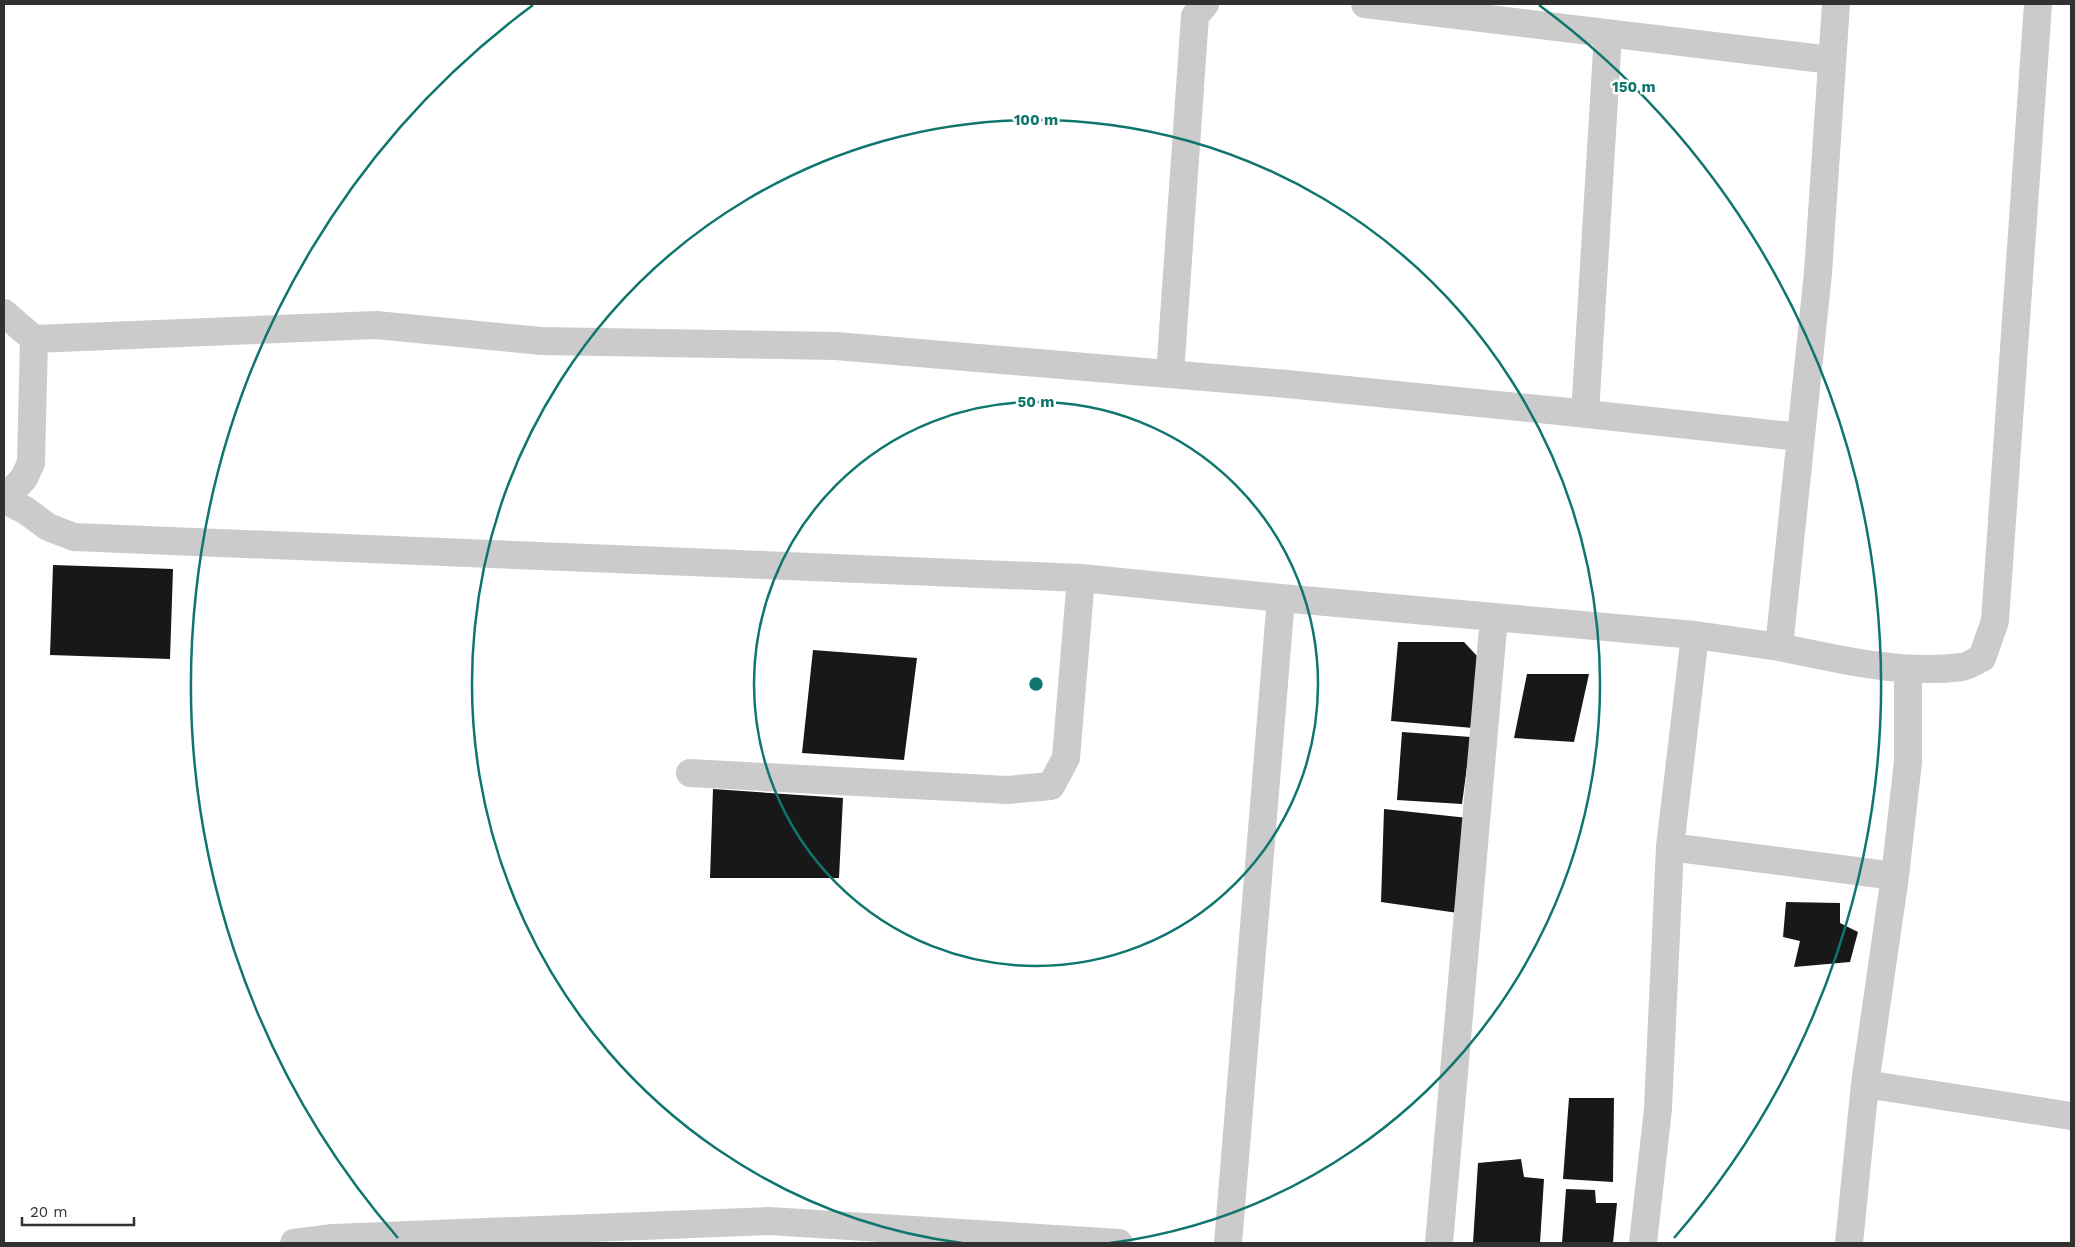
<svg xmlns="http://www.w3.org/2000/svg" width="2075" height="1247" font-family="'Work Sans',sans-serif">
	<rect width="100%" height="100%" fill="#fff"/>
	<!-- building -->
	<path fill="#181818" d="M53,565l120,4 -3,90 -120,-4z
		M1398,642h66l13,14 -4,72 -82,-7z
		M813,650l104,8 -13,102 -102,-7z
		M1527,674h62l-15,68 -60,-4z
		M1402,732l69,5 -9,67 -65,-4z
		M713,789l130,9 -4,80h-129z
		M1384,809l84,9 -10,95 -77,-11z
		M1786,902l54,1v20l18,9 -8,30 -56,5 6,-26 -17,-4z
		M1569,1098h45l-1,84 -50,-3z
		M1521,1159l3,18 20,2 -4,64h-67l5,-80z
		M1566,1189l29,1 1,13h21l-4,40h-51z"/>
	<g fill="none" stroke-linecap="round" stroke-linejoin="round">
		<!-- minor -->
		<path stroke="#cbcbcb" stroke-width="28" d="M1365,4l466,56
			M4,313l30,26 342,-14 165,16 295,5 451,38 272,27 241,26
			M1170,374l25,-358 10,-12
			M1585,414l23,-380
			M4,500l21,10 23,17 26,10 1007,41
			M4,500l20,-22 7,-15 3,-124
			M1281,598l414,37 -25,212 -12,262 -15,134
			M1695,635l84,12 39,-374 18,-269
			M1779,647c58,12 123,28 183,20 6,-1 14,-6 20,-9l13,-37 43,-617
			M690,773l317,17 44,-4 15,-28 15,-180 200,20 -53,645
			M1670,847l225,29 -30,208
			M1895,876l13,-114v-93
			M294,1243l39,-5 436,-17 350,22
			M1439,1243l55,-626
			M1849,1243l16,-159 206,32"/>
	</g>
	<!-- distance rings -->
	<g fill="none" stroke="#0f766e" stroke-width="2.5">
		<circle cx="1036" cy="684" r="282"/>
		<path d="M962 1243A564 564 0 1 1 1110 1243"/>
		<path d="M398 1238A845 845 0 0 1 533 5M1539 5A845 845 0 0 1 1674 1238"/>
	</g>
	<circle cx="1036" cy="684" r="8" fill="#0f766e" stroke="#fff" stroke-width="2.5"/>
	<g font-size="15" text-anchor="middle" font-weight="bold" fill="#0f766e" stroke="#fff" stroke-width="5" stroke-linejoin="round" paint-order="stroke">
		<text x="1634" y="92">150 m</text>
		<text x="1036" y="125">100 m</text>
		<text x="1036" y="407">50 m</text>
	</g>
	<!-- border -->
	<rect width="2075" height="1247" fill="none" stroke="#313131" stroke-width="10"/>
	<!-- scale -->
	<path d="M22 1217v8h112v-8" fill="none" stroke="#313131" stroke-width="2.5"/>
	<text x="30" y="1217" font-size="15" fill="#313131" stroke="#ffffff" stroke-width="4" paint-order="stroke">20 m</text>
</svg>
